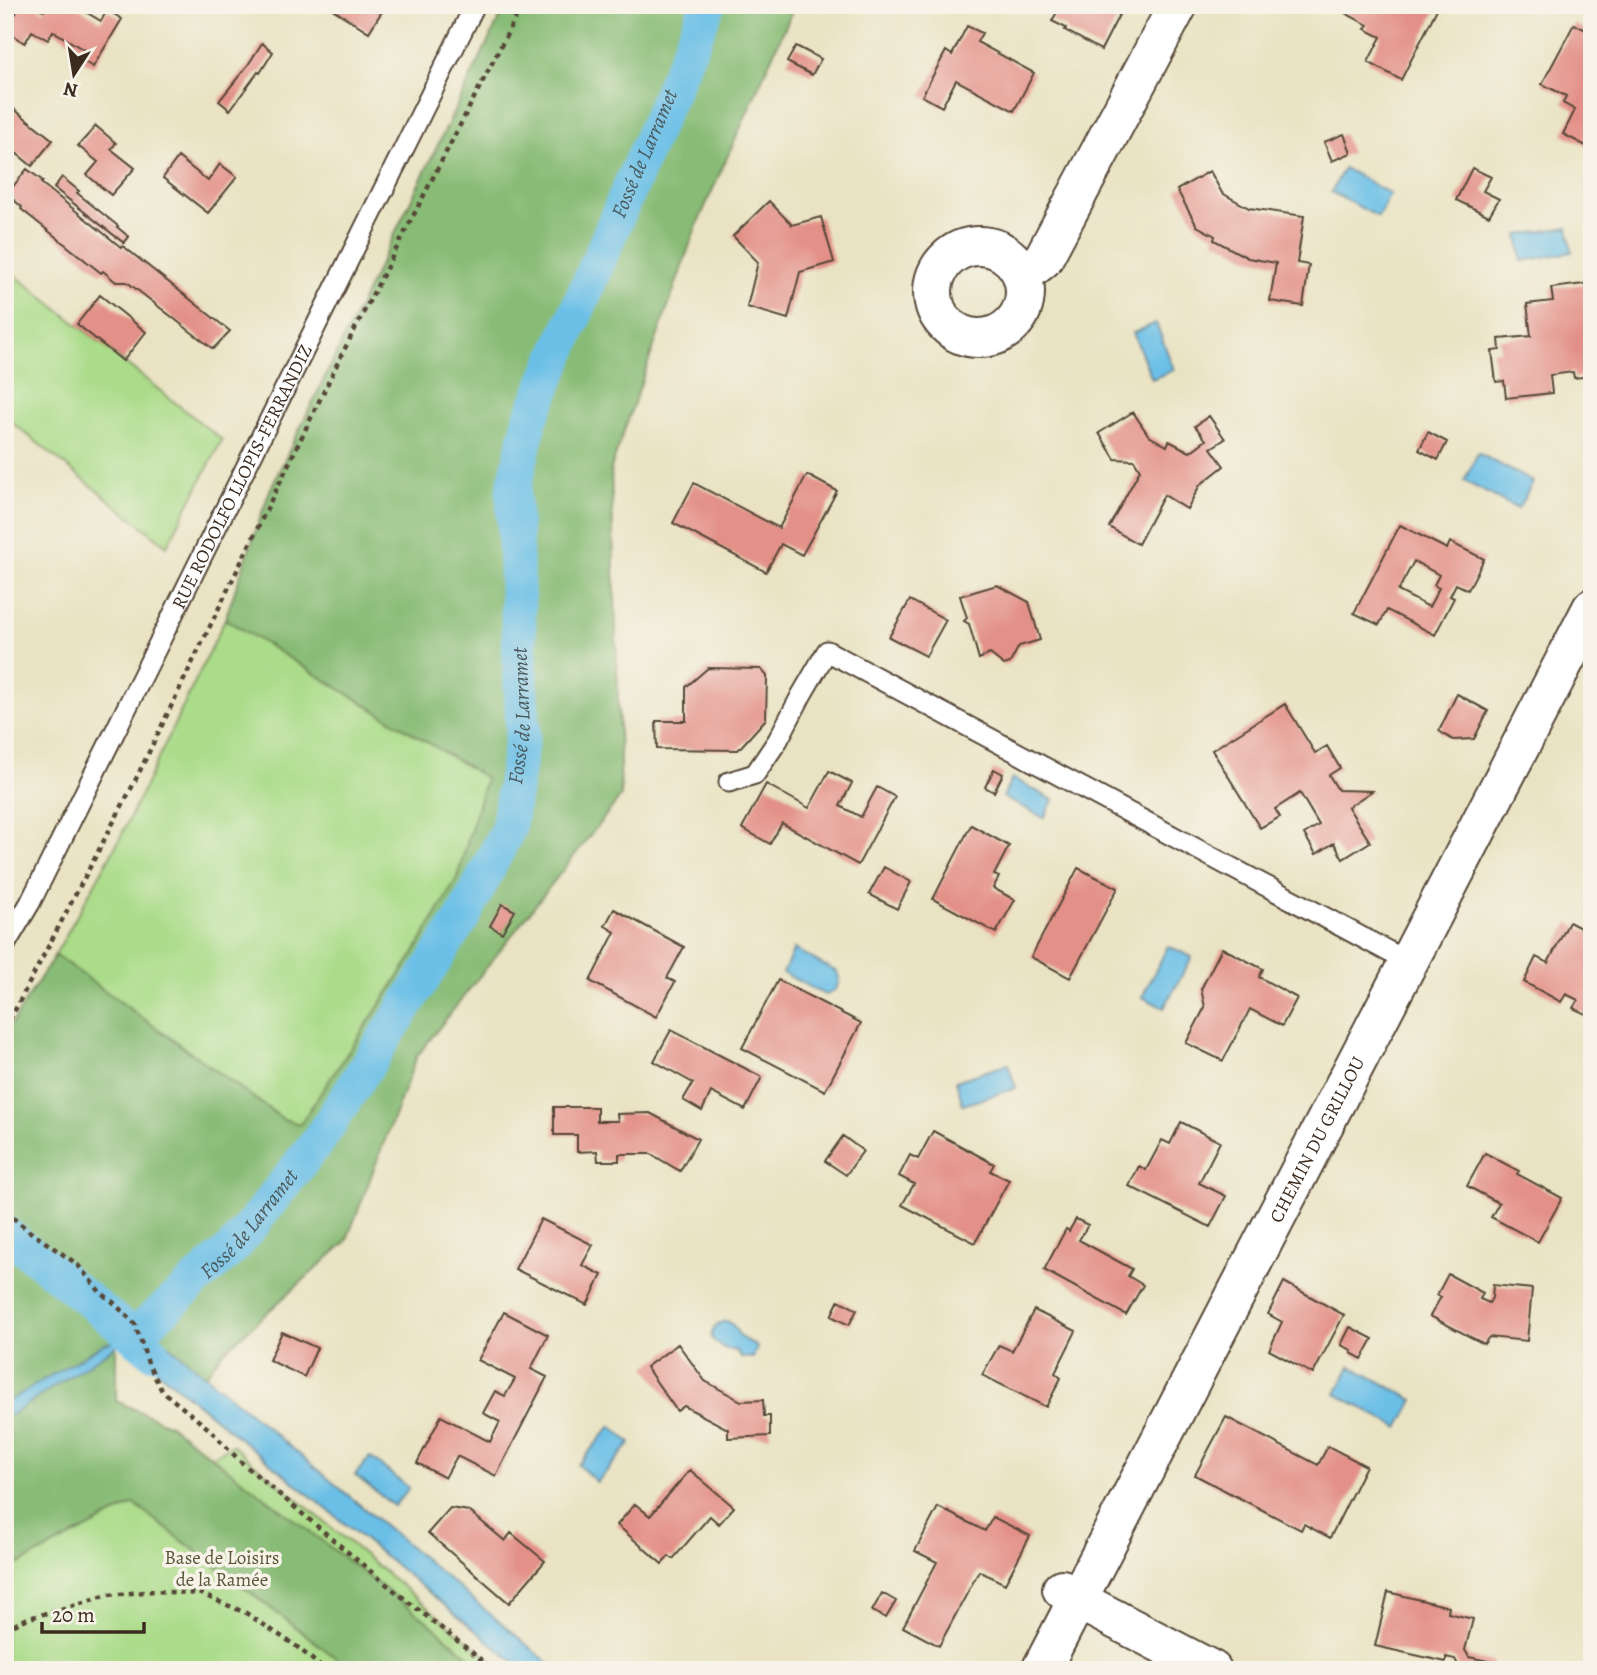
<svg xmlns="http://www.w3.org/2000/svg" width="1597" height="1675" font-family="Alegreya,serif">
	<rect width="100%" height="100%" fill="#f7f3e8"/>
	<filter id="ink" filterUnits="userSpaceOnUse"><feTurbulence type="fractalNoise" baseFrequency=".0143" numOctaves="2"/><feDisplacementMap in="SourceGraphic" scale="14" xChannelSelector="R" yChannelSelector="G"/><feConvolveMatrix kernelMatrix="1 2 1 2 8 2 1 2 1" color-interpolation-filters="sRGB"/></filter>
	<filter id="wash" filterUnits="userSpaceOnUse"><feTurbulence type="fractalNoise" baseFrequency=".00686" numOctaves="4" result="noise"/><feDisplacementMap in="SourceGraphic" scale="28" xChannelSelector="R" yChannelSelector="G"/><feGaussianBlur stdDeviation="1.57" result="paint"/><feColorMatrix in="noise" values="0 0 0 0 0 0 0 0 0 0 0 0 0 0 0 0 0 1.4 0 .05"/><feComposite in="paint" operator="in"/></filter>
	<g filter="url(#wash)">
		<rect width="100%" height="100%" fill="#e9e3c3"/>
		<!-- green -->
		<path fill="#abdc8a" stroke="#738354" stroke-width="2" d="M5,267l217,173 -55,106 -162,-129z
			M225,619l261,159 -29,100 -45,79 -112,168 -17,-6 -228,-164 65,-117z
			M232,1445l271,225h-498v-99l129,-67z"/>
		<!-- forest -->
		<path fill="#88bc76" stroke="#62734a" stroke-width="2" d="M506,5h289l-99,222 -85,241 10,328 -204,260 -71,186 -124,111 -22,30 -84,-54v72l54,24 257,196 58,49h-133l-218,-166 -129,67v-537l50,-79 228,164 17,5 112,-167 45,-79 29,-100 -261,-159 45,-129z"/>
		<!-- water -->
		<path fill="#6abfe7" stroke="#527482" stroke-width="2" d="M1344,168l46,26 -12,23 -47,-25z
			M1568,227l4,25 -50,9 -4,-26z
			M1156,323l18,47 -22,9 -19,-46z
			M1478,453l55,29 -15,27 -54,-28z
			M1012,778l41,22 -9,18 -41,-21z
			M1168,946l24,11 -28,51 -22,-11z
			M794,949l43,23c5,11 -1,20 -12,23l-42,-22z
			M1008,1064l8,24 -53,17 -7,-24z
			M727,1321c10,5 8,11 15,17 6,4 10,4 15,9l-4,11 -12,-1 -5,-6 -15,-4 -9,-8c-2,-10 5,-17 15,-18z
			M135,1324l17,7 405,339h-33l-402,-328 -117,77v-16l99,-59 12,-3z
			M1350,1366l64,34 -15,28 -63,-34z
			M611,1426l20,17 -34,39 -19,-17z
			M370,1457l39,31 -15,18 -39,-31z"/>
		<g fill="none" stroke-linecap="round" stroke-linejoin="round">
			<!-- canal -->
			<g stroke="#6abfe7" stroke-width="35">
				<path d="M5,1233l148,119"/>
				<path id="s1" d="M134,1336l101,-90 85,-108 145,-224 43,-85 15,-98 -10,-240 17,-71 178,-415"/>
			</g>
		</g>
		<g id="blocks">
			<!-- building -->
			<path fill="#e39188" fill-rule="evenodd" d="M21,5h12l11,6 3,-6h27l27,16 6,-11 15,9 -29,48 -15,-9 6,-8 -31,-19 -5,9 -16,-9 -7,12 -20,-12z
				M326,5h60l-17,27z
				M1061,5h57l-2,6 4,2 -19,37 -36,-20 1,-2 -14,-7z
				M1330,5h109l-38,75 -33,-18 13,-25 -16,-8 3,-4z
				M1574,24l18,9v116l-29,-15 12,-24 -12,-7 3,-7 -24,-12z
				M967,26l15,7 -5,9 57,31 -20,38 -58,-31 -14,27 -20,-11 24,-45 6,4z
				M262,43l11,9 -13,21 -2,-1 -28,38 -11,-9 29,-36z
				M796,46l25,13 -9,16 -25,-13z
				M5,102l48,38 -21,26 -27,-22z
				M96,126l20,17 -5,6 24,19 -24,27 -24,-20 11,-13 -20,-16z
				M1344,134l7,19 -19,8 -8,-19z
				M178,157l30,24 12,-17 17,13 -29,36 -45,-35z
				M1472,168l19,9 -8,14 16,8 -10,17 -33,-16z
				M27,169l16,12 -2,2 81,65 1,-2 107,85 -17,18 -86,-67h-11l-13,-11 -2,2 -80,-64 1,-2 -15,-13z
				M1210,171l12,22 27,15 55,8 -7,47 12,2 -6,41 -33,-5 6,-38 -28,-5 -34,-18 1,-4 -18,-10 -20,-36z
				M62,177l17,14 -2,2 41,33 -1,1 12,10 -5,6 -70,-55z
				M769,201l23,24 29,-8 13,45 -34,10 -12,47 -41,-12 11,-45 -25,-26z
				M1592,274v102l-18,2 -1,-6 -23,3 2,18 -46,5 -2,-17 -8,1 -4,-31 8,-1 -1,-11 32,-3 -4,-32 26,-3 -2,-13 33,-4z
				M100,295l46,37 -23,29 -46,-37z
				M1133,412l16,24 18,10 2,-5 21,11 16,-12 -11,-14 14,-10 16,23 -14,9 13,18 -24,19 -13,24 -23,-14 -26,49 -29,-17 31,-57 -6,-10 -19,-1 -16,-26z
				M1428,432l19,10 -9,18 -19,-10z
				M807,475l30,16 -35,64 -21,-11 -15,28 -93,-49 21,-40 85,45z
				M1400,525l47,24 3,-7 34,17 -16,31 -12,-6 -6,12 4,2 -19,37 -48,-25 -8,15 -25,-12zM1414,561l25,14 -5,10 5,3 -10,19 -31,-16z
				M997,585l32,17 11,38 -21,6 -9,17 -6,2 -14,-11 -11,5 -10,-35 -5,-3 3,-3 -7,-22z
				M910,600l36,20 -20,36 -37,-19z
				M708,668l53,1 6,7 -1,43 -28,31 -81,-1 -1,-28h30v-34z
				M1457,694l31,17 -14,28 -21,1 -14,-9z
				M1285,704l30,49 12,-7 13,22 -11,7 9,15 34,1 -24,16 22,35 -27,17 -9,-16 -18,11 -12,-20 15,-9 -19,-32 -25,16 5,8 -20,11 -48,-78z
				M994,769l9,5 -9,18 -9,-5z
				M829,771l23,12 -12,23 21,11 16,-30 18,10 -37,68 -76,-42 -12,21 -28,-16 24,-44 43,24z
				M971,825l38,21 -15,29 5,2 -6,11 22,12 -19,33 -63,-34z
				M884,867l27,15 -14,27 -28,-15z
				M1078,868l40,20 -48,90 -39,-21z
				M502,904l13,7 -13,22 -12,-7z
				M614,909l70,38 -17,31 8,4 -19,35 -66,-36 25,-49 -10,-6z
				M1569,922l23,12v83l-19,-9 5,-8 -12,-6 -5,8 -37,-20 12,-25 12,6z
				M1222,948l41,21 -4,8 38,21 -15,28 -32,-17 -27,52 -37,-18 19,-36 -4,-18z
				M778,980l83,43 -36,68 -83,-43z
				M671,1030l91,47 -17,33 -34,-18 -9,19 -19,-11 10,-17 -39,-22z
				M554,1107h43v14h21l-1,-7 33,-1 48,26 -18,32 -29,-17h-32v7h-21l-1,-10 -20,1v-17h-23z
				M1181,1122l39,20 -21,41 27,13 -16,31 -81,-41 10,-20 7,4 16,-30 8,4z
				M933,1131l61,33 -4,7 19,9 -34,63 -73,-38 12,-21 -15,-8 11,-21 8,4z
				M843,1136l20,15 -17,24 -21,-14z
				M1485,1153l34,18 -2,3 45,24 -24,44 -47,-25 8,-14 -32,-17z
				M541,1219l52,26 -11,20 20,10 -15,30 -72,-36z
				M1076,1219l12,6 -9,15 53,29 -4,7 15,9 -17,30 -82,-45 22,-41 3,2z
				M1448,1274l35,19 -3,6 9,4 3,-5 1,-13 39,4 -5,52 -38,-4 -5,7 -54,-28 11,-19 -4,-2z
				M1284,1282l60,33 -31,59 -44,-24 13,-28 -14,-8z
				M839,1300l18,10 -8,15 -18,-9z
				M1034,1310l42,21 -21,42 6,5 -15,29 -64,-32 17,-30 13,6z
				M504,1312l44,23 -17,34 16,8 -51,99 -39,-20 -12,22 -28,-15 24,-47 49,26 10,-20 -17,-9 12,-22 10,5 10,-17 -37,-19z
				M1350,1327l23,12 -11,20 -11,-6 1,-3 -11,-5z
				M282,1332l35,16 -13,29 -35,-17z
				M678,1344l27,37 36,20 22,-1 1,16h6v20l-42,2v-9l-44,-23 -7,5 -31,-44z
				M1226,1417l92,48 10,-19 38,20 -36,72 -26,-14 -3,6 -106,-55z
				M690,1470l44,37 -15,17 -9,-8 -37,43 -4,-3 -7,8 -45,-39 18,-21 15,12z
				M938,1507l47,24 8,-14 37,19 -25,48 -26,-13 -40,75 -36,-19 34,-65 -22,-11z
				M450,1508l19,3 36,30 6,-8 34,28 -36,42 -81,-70z
				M1388,1592l61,15 -1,6 25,6 -8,31 4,7 24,5 -1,8h-35l1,-5 -3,-6 -9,-2v5l-71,-16z
				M882,1593l14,8 -10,17 -14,-7z"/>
		</g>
	</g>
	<g filter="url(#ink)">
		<use href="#blocks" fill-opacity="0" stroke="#554637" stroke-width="2"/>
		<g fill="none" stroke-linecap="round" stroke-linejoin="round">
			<!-- service casing -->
			<g stroke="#554637" stroke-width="23">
				<g id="service">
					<path d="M729,782l26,-8 23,-34 24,-46 25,-43 581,311"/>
					<path id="s2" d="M5,945l25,-42 118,-238 327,-660"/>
				</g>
			</g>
			<!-- minor casing -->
			<g stroke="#554637" stroke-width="42">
				<g id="minor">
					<circle cx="979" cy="292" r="46"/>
					<path d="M1023,275l20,-16 135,-254"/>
					<path d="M1062,1589l16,11 134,70"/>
					<path id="s3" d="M1041,1670l551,-1062"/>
				</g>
			</g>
			<!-- path -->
			<path stroke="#554637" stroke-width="4.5" stroke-dasharray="5 5" stroke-linecap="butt" d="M5,1029l128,-244 208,-429 181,-351
				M5,1211l24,20 48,33 23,28 13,10 22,22 13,39 14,28 47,38 32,33 140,118 113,90
				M5,1630l21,-11 82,-24 47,-4 46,3 45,19 50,33 29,24"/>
			<!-- service -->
			<use href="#service" stroke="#fff" stroke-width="19"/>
			<!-- minor -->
			<use href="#minor" stroke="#fff" stroke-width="38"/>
		</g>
	</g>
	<g text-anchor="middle" stroke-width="7" stroke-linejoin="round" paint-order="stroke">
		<!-- street labels -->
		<g font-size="19" fill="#3b2a1e" stroke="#f7f3e8">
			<text dy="7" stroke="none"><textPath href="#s2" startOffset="525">RUE RODOLFO LLOPIS-FERRANDIZ</textPath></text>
			<text dy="7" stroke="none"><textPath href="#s3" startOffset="598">CHEMIN DU GRILLOU</textPath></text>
		</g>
		<!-- park labels -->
		<g font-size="19" fill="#575639" stroke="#f7f3e8">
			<text x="222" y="1564">Base de Loisirs<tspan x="222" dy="22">de la Ramée</tspan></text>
		</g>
		<!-- water labels -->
		<g font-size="21" font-style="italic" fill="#49575a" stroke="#f7f3e8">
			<text dy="7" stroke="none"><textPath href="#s1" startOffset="1337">Fossé de Larramet</textPath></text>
			<text dy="7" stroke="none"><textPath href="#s1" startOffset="749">Fossé de Larramet</textPath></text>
			<text dy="7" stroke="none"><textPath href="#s1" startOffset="161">Fossé de Larramet</textPath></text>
		</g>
	</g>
	<!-- margin -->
	<rect width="1597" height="1675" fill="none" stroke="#f7f3e8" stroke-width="28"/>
	<!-- north arrow -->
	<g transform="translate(74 74) rotate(192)" stroke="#f7f3e8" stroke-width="5" paint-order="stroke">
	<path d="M0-5L12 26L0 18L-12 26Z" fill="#3b2a1e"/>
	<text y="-10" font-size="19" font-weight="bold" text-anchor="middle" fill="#3b2a1e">N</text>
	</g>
	<!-- scale -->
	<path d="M42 1622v10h102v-10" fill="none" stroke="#3b2a1e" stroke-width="3.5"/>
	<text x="52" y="1622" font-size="21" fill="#3b2a1e" stroke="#f7f3e8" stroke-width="5" paint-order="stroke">20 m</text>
</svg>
